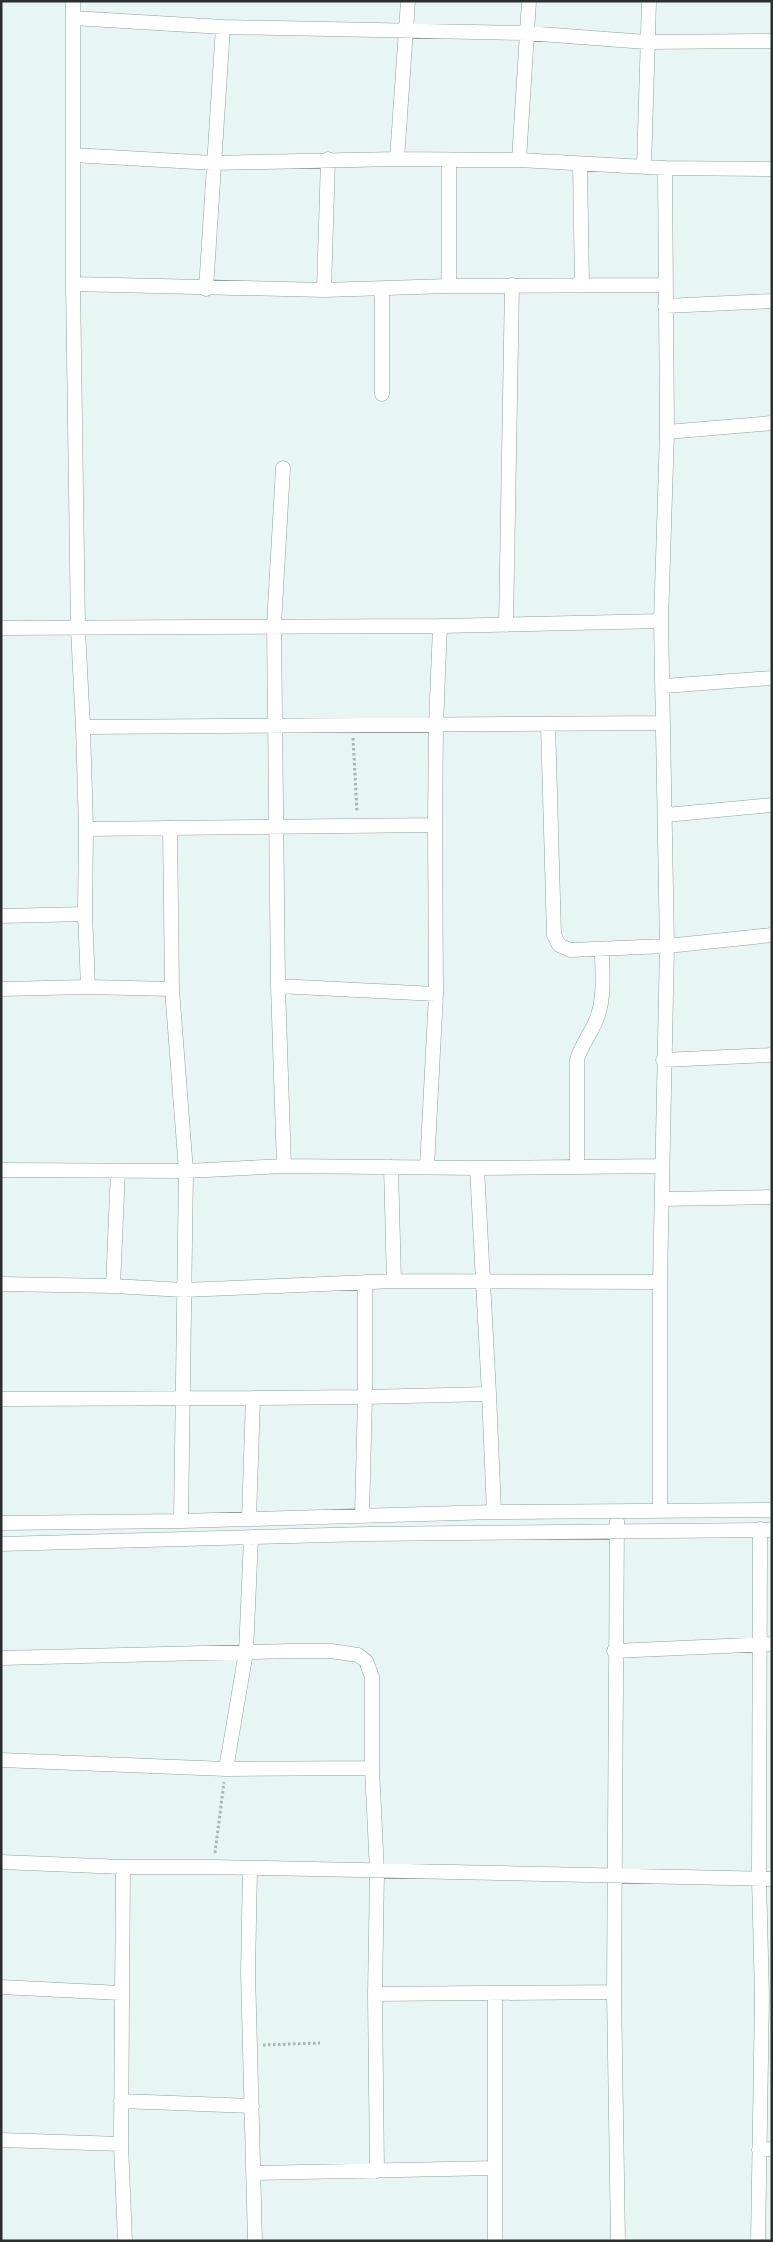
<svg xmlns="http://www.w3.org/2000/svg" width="773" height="2242" font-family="'Exo 2',sans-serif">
	<rect width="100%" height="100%" fill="#e7f5f5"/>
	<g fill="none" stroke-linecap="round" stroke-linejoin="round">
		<!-- street casing -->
		<g stroke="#929f9f" stroke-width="15">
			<path id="street" d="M73,1v283l5,345 5,98 3,102 -1,85 3,73
				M408,1l-11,158 122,1 146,8 107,1
				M73,18l150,9 304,6 119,9 126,-1
				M73,155l141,8 183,-4
				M449,160v126
				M519,160l10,-159
				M580,164l2,121
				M644,167l5,-166
				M665,168l2,264 -6,189 6,325 105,-11
				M73,284l251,6 125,-4 216,-1
				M206,289l17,-262
				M382,289v105
				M324,290l4,-131
				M665,306l107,-5
				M667,432l105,-9
				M283,468l-9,157 4,361 6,180
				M506,625l6,-340
				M1,628l439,-2 221,-5
				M664,686l108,-8
				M548,724l6,211 5,10 11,5 97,-4 -7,336v228
				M83,727l580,-4
				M666,815l106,-10
				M170,828l2,161
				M86,829l349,-4 1,-100 4,-99
				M1,916l84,-2
				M278,986l158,8
				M1,989l87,-2 84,2 14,182 -5,350
				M663,1060l109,-5
				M391,1167l3,114
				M427,1167l9,-173 -1,-169
				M577,1167v-107c5,-18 16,-28 21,-45 7,-21 4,-44 4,-66
				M1,1170l185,1 98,-5 193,2 185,-2
				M662,1199l110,-2
				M1,1284l112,2 5,-115
				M113,1286l71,4 210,-9 266,1
				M489,1394l5,118
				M253,1398l112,-1v-114
				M1,1399l252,-1 -4,121
				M362,1515l3,-118 124,-3 -12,-226
				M617,1521l-3,471 4,249
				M1,1523l180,-2 313,-9 278,-2
				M1,1544l367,-10 404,-4
				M614,1651l158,-7
				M1,1658l291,-7h39l27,4 8,6 6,16v91l5,104 -2,122 239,-2
				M1,1760l225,9 146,-1
				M226,1769l20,-117 5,-114
				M1,1862l122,5h91l558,12
				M250,1868l-2,104 7,269
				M1,1987l120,6
				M375,1994l2,177
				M121,2101l131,5
				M1,2140l120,4 2,-277
				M121,2144l4,97
				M759,2150l13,-1
				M495,2168v-174
				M254,2173l241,-5v73
				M758,2241l4,-244 -3,-118 1,-350"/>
		</g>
		<!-- path -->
		<path stroke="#a9b4b4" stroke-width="3" stroke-dasharray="2.5 2.5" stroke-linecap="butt" d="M353,738l4,74
			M215,1853l9,-71
			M263,2045l57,-2"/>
		<!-- street -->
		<use href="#street" stroke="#fff" stroke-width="14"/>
	</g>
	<!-- border -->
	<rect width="773" height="2242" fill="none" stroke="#292e2e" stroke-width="5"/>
</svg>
